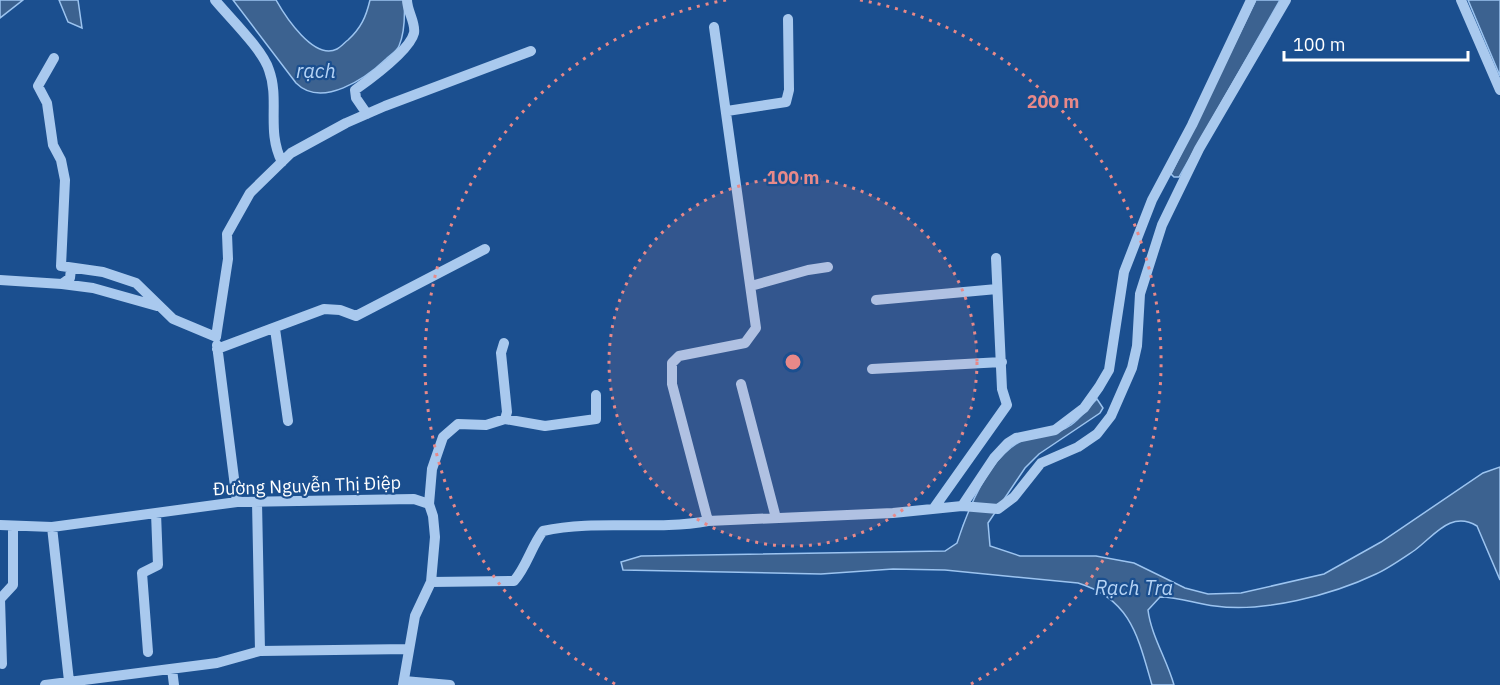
<svg xmlns="http://www.w3.org/2000/svg" width="1500" height="685" font-family="'IBM Plex Sans',sans-serif">
	<rect width="100%" height="100%" fill="#1b4f8f"/>
	<!-- water -->
	<path fill="#3c6290" stroke="#9cc4f0" stroke-width="1.5" d="M0,0h23l-23,18z
		M59,0h19l4,28 -14,-6z
		M233,0h43c9,16 38,61 61,49 4,-2 8,-7 11,-9 13,-12 18,-23 22,-40h34c1,15 1,32 -5,46 -2,5 -9,9 -13,13 -20,19 -64,50 -90,24z
		M1256,0h24l-101,177h-5l-3,-3z
		M1468,0h32v76z
		M1097,399l6,9 -3,5 -61,41 -14,14 -37,55 2,23 30,10h76l38,7 51,25 23,6 33,-1 83,-19 57,-32 102,-69 17,-6v113l-23,-54c-26,-16 -43,10 -62,24 -12,8 -26,18 -39,24 -44,21 -113,39 -161,32 -19,-2 -35,-9 -55,-9l-12,13c3,25 19,50 26,75h-22c-14,-48 -21,-86 -74,-102l-133,-13 -52,-1 -72,5 -198,-4 -2,-8 20,-6 304,-5 12,-8c11,-34 31,-86 66,-103 16,-7 33,-4 48,-15 10,-7 17,-18 26,-26z"/>
	<g fill="none" stroke-linecap="round" stroke-linejoin="round">
		<!-- minor -->
		<path stroke="#a9c9ee" stroke-width="10" d="M215,0c14,17 48,50 54,70 11,30 -3,61 13,92
			M1461,0l39,90
			M54,58l-16,28 9,17 6,42 8,15 4,20 -4,86 42,6 33,11 37,36 43,18 12,-78 -1,-25 23,-41 41,-40 55,-30 39,-17 146,-55
			M727,111l59,-9 3,-12 -1,-71
			M367,114l-11,-16 -1,-8c14,-10 55,-40 59,-57 2,-10 -7,-22 -7,-33
			M0,280l62,4 8,-6 1,-9
			M62,284l31,4 64,18
			M751,286l57,-16 20,-3
			M876,300l121,-11
			M275,329l13,92
			M217,345l20,157
			M217,349l107,-40 16,1 16,6 129,-67
			M872,369l130,-7
			M741,384l35,134
			M505,419l40,7 51,-7v-24
			M257,502l3,149 149,-2
			M429,504l3,-35 11,-32 15,-13 28,1 19,-6 2,-7 -6,-59 3,-10
			M962,506l32,-48 14,-15 8,-5 39,-8 29,-22 15,-21 10,-17 15,-98 28,-72 40,-75 59,-125
			M934,508l73,-103 -5,-16 -6,-131
			M708,521l185,-8 69,-7 36,3 16,-12 27,-34 37,-16 19,-13 14,-18 21,-48 5,-22 3,-52 22,-69 37,-76 87,-149
			M0,525l52,2 185,-25 177,-3 15,5 4,12 2,21 -4,45 -16,34 -12,69
			M52,527l17,154
			M431,582l83,-1c13,-15 17,-34 29,-50 53,-12 111,0 165,-10l-36,-137v-21l7,-7 66,-13 11,-15 -42,-301
			M148,652l-6,-79 16,-8 -2,-52
			M2,664l-2,-65 13,-14v-58
			M172,669l2,16
			M404,681l46,4
			M45,685l172,-22 43,-12"/>
	</g>
	<!-- distance rings -->
	<circle cx="793" cy="362" r="184" fill="#e88989" fill-opacity=".12"/>
	<g fill="none" stroke="#e88989" stroke-width="3" stroke-dasharray="3 6">
		<circle cx="793" cy="362" r="184"/>
		<path d="M615 684A368 368 0 0 1 726 0M860 0A368 368 0 0 1 971 684"/>
	</g>
	<g text-anchor="middle" stroke-width="4.5" stroke-linejoin="round" paint-order="stroke">
		<!-- street labels -->
		<g font-size="18" fill="#fff" stroke="#1b4f8f">
			<text transform="translate(307 486) rotate(-2)" y="6">Đường Nguyễn Thị Điệp</text>
		</g>
		<!-- water labels -->
		<g font-size="20" font-style="italic" fill="#b5d3f5" stroke="#1b4f8f">
			<text x="316" y="78">rạch</text>
			<text x="1134" y="595">Rạch Tra</text>
		</g>
	</g>
	<circle cx="793" cy="362" r="9" fill="#e88989" stroke="#1b4f8f" stroke-width="3"/>
	<g font-size="18" text-anchor="middle" font-weight="bold" fill="#e88989" stroke="#1b4f8f" stroke-width="4.5" stroke-linejoin="round" paint-order="stroke">
		<text x="1053" y="108">200 m</text>
		<text x="793" y="184">100 m</text>
	</g>
	<!-- scale -->
	<path d="M1284 51v9h184v-9" fill="none" stroke="#ffffff" stroke-width="3"/>
	<text x="1293" y="51" font-size="18" fill="#ffffff" stroke="#1b4f8f" stroke-width="4.5" paint-order="stroke">100 m</text>
</svg>
